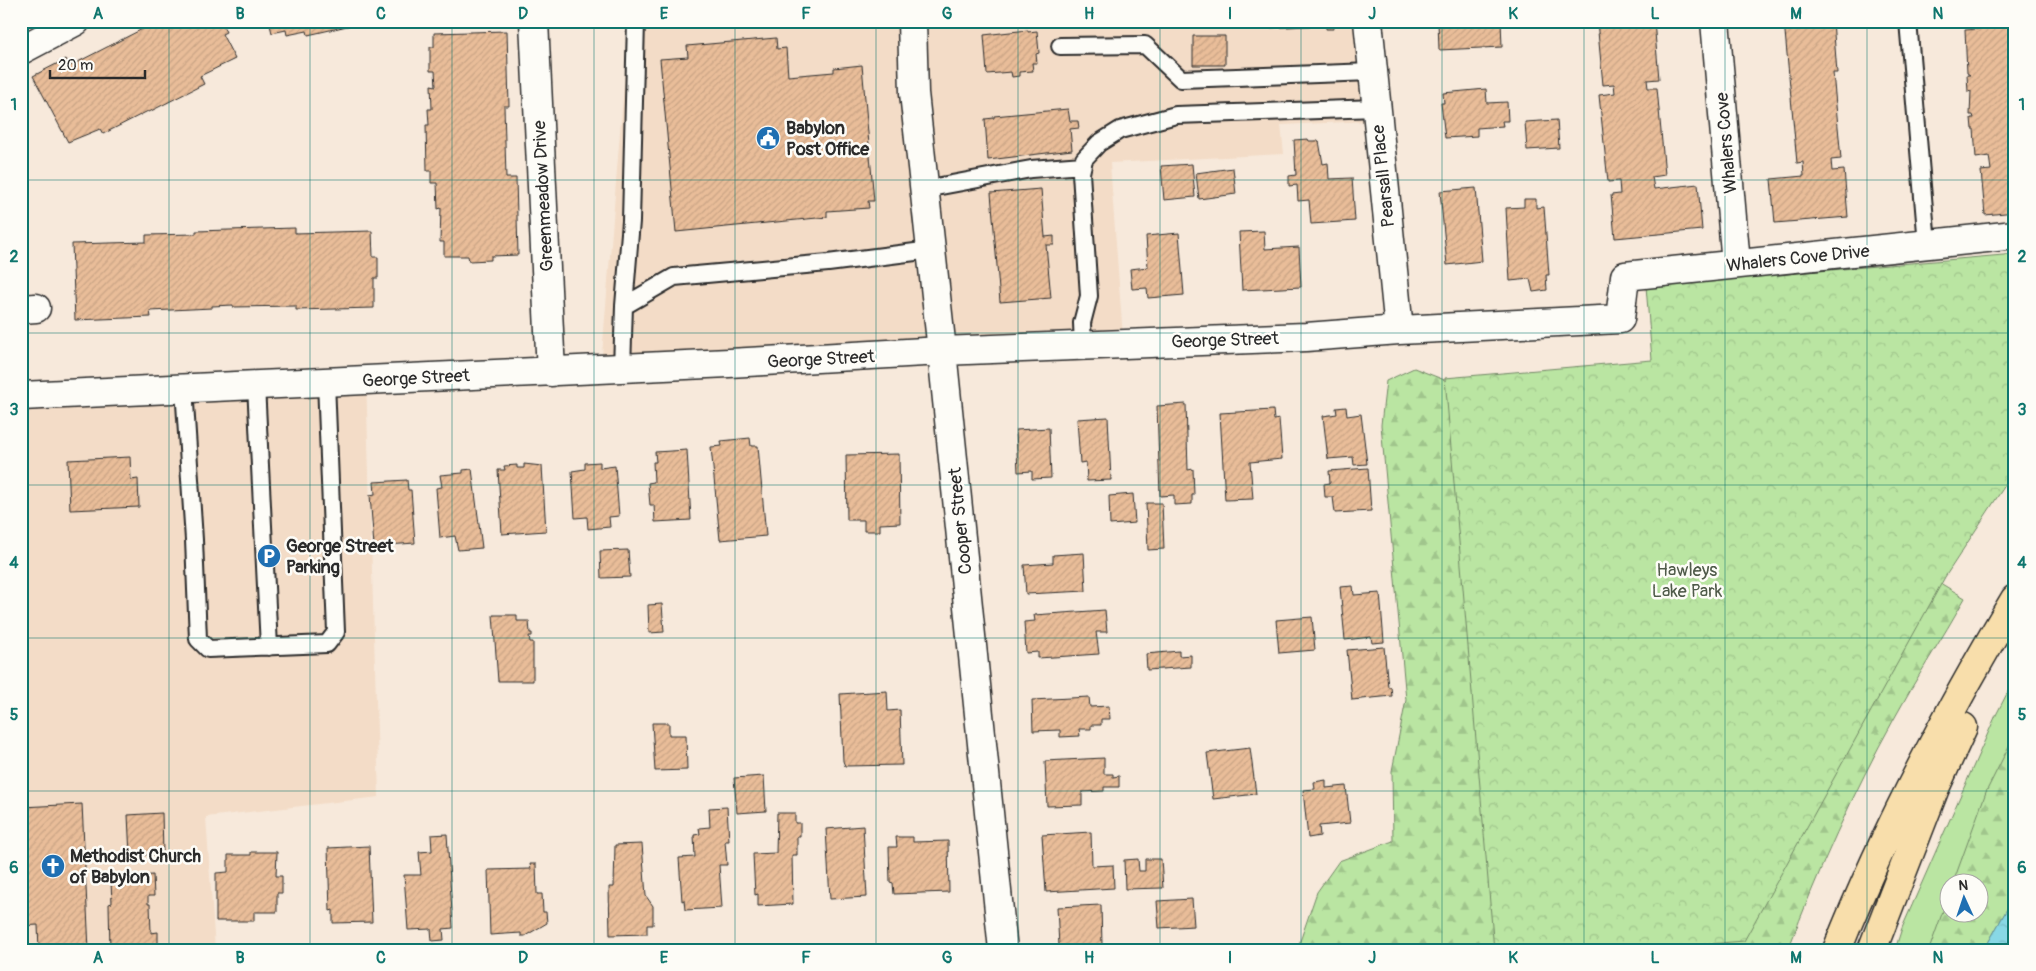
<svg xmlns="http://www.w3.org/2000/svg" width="2036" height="971" font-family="Pangolin,sans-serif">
	<defs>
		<pattern id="forest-firs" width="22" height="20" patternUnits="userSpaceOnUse" patternTransform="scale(1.25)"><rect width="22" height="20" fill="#bae5a2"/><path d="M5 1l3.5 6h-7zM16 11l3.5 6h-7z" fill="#a0c58c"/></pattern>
		<pattern id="park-crowns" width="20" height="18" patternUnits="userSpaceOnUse" patternTransform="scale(1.25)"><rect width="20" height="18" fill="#bae5a2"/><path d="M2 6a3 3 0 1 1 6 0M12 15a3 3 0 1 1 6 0" fill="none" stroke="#a0c58c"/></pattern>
		<pattern id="water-ripples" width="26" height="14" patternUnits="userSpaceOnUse" patternTransform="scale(1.25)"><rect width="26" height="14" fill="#88d8e5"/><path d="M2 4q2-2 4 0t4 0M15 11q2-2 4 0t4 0" fill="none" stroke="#76bac5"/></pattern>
		<pattern id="building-hatch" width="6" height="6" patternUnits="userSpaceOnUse" patternTransform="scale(1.25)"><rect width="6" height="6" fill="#e9bd99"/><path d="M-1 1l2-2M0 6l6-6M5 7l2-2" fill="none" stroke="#c8a384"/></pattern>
	</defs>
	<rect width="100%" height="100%" fill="#f7e9db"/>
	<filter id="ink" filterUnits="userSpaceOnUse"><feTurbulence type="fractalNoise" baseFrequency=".02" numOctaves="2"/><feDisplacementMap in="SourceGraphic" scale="10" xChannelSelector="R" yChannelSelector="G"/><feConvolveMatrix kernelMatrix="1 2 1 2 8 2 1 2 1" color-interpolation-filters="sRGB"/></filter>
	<g filter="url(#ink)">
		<!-- built -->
		<path fill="#f3dcc7" d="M629,21h730l10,100 -88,4 3,29 -174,9 13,174 -523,43z
			M366,378l13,419 -173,20 9,133h-194v-556z"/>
		<!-- green -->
		<path fill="#bae5a2" stroke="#728866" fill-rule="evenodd" d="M2015,678v272h-120l7,-22 94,-213zM1948,884h30v30h-30z"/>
		<!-- forest -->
		<path fill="url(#forest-firs)" stroke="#728866" d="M1414,368l488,192 63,38c-23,41 -49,80 -71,121 -41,74 -76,152 -106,231h-491l20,-58 22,-31 54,-20 -1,-70 14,-71 -25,-275 5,-44z
			M2015,734v161l-31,55h-55l19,-53v17h30v-30l-25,-1 33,-91z"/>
		<!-- park -->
		<path fill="url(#park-crowns)" stroke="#728866" d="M2015,254v216l-70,107 -201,364 -106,9h-144l-49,-572 207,-18 -6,-74z"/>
		<!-- water -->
		<path fill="url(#water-ripples)" stroke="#63939b" d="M2015,895v55h-31z"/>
		<!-- building -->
		<path fill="url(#building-hatch)" stroke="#2b2b2b" d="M158,21h63l5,11 -4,2 13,25 -35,17 4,8 -55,28 -1,-1 -45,23 -3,-5 -32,13 -35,-66 33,-17 4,7z
			M269,21h100l-61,14 -1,-4 -20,4 -1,-5 -14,3z
			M1124,21h37v2l-36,2z
			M1268,21h67v2h-2v6h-7v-4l-58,3z
			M1438,21h63l1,26 -63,3z
			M1597,21h57l5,58 -12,1 1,8h9l8,87 -13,2 2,12 44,-5 4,46 -87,8 -4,-43 9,-1 -1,-13 -11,1 -9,-87 16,-2 -1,-9 -11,1z
			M1784,21h49l4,52h-4l8,86 -10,1 1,11 12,-1 4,47 -73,6 -4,-44 33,-3 -1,-14 -6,1z
			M1977,21h38v191l-30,3 -4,-44 10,-1 -2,-14 -13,2 -2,-29h-2l-1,-11h3l-1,-3h-3l1,-24 -3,1 -1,-17h3l-3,-2 -2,-43 13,-1z
			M1028,30v2l9,-1 2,22 -3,1 1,9h-5l1,8 -14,1v4l-7,1 -1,-5 -24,2 -3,-39z
			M507,31l2,75h-5l2,72h10l2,77 -27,1v4l-22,1 -1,-5h-24v-14h-4l1,-34 -3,1 -1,-26h-6v-12h-4l-1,-46h3l-1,-16h4l-1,-24 5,1 -1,-15h-5v-24h4v-14z
			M1193,36h32v29h-32z
			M776,38l1,11 9,-1 2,28 46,-4v-4l28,-3 12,136h-6l1,7 -42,3v6l-151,15 -16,-173 28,-2 -1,-11z
			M1486,89l1,14 20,-1 1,19h-6l1,5 -26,2v8l-32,2 -4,-35h3l-1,-10z
			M1068,109l2,12h8l1,7 -9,1 2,21 -84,10 -3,-41 9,-1v-2z
			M1557,120l2,28 -32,2 -2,-28z
			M1308,139l1,2h10l4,23 5,-1 1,16 23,-1 3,43 -44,3 -2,-24 -11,1 -1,-16 -8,1v-10l7,-1 -2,-35z
			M1192,164l3,33 -31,3 -3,-34z
			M1233,168l3,26 -37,5 -3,-26z
			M1476,188l6,73 -35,4 -7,-74z
			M1041,189l4,48 9,-1v9h-8l5,53 -51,4 -9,-109z
			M1524,199h12v9l8,-1 5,68h-3l1,15 -14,2 -3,-13 -20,2 -4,-73 18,-1z
			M295,228v5l77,-2 1,26h5v21h-4v30l-78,2v-4l-63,1v-2l-21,1v2l-62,3 1,6 -76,3 -3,-76 74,-2v-7l50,-1v-3z
			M1264,231l1,18 34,-2 2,40 -59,3 -3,-58z
			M1179,233l5,62 -36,3 -1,-10 -15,1 -2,-20 18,-2 -2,-31z
			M1186,404l2,66 5,-1 1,26h-2v9l-18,1v-10l-14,1 -3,-90z
			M1346,407l1,9 14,-2 6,50 -13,1 -1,-8 -25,2 -5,-43 14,-2 -1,-6z
			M1273,410l1,10 5,-1 3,40 -32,3 3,37 -28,1 -5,-87z
			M1108,417l3,63 -24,1 -1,-19 -6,1 -3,-44z
			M1049,428l2,50 -19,1v-8l-14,1 -2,-42z
			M750,438l1,8h7l8,90 -46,4 -9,-93 11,-1 -1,-5z
			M687,450l4,70 -36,2 -1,-17h-4l-2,-22 6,-1 -1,-20h3l-1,-10z
			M899,454l1,69 -20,1v7h-16v-11h-17l-1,-65z
			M130,457l1,23 7,-1 1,28 -69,3 -2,-50z
			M600,462v6l15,-2 4,50 -10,1 1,10 -22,2 -1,-12 -12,1 -3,-47 13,-2v-6z
			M524,464l18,2 4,65 -44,3 -4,-64h7l-1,-4 13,-1v3h7z
			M1368,468l3,43 -36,2 -2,-16h-8l-1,-13 6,-1 -1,-12z
			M472,469l10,79 -24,2 -3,-14 -15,2 -4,-50 6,-1 -2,-12 23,-2v-3z
			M407,480l1,10h3l4,53 -41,3 -4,-51 5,-1 -1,-12z
			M1133,494l2,29 -25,2 -1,-29z
			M1146,503h16l2,46 -16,1z
			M628,550l2,27 -29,1 -1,-27z
			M1084,553l2,38 -60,3 -2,-29 29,-2v-8z
			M1353,586l1,9 26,-2 4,49 -12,1 -1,-6 -26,3 -5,-53z
			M662,604l2,28 -15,1 -1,-28z
			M1105,610l2,22h-11l3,22 -61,4v-6l-12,1 -2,-31 11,-1 -1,-6z
			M493,615h24v6h12l1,12h2v3h-3l1,6h3v39h-35z
			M1312,617l3,33 -36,3 -3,-33z
			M1384,647l4,40h3l1,9 -40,4 -5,-50z
			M1179,651v5l12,-1v12l-44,3 -1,-16z
			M887,691l1,20 12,-1 2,55 -57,1 -2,-5 -3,-67z
			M1089,697l1,10 19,-1 1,13h-9v6h-10v4h-12l1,7 -20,1v-7l-27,1 -1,-31z
			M652,723h17v12h17l1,35 -32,1z
			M1250,748l6,46 -43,5 -6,-46z
			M1104,758v16h9v3l6,-1v11h-15v4l-22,1v13l-35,1 -2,-45z
			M764,776l2,35 -29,2 -3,-35z
			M1326,780v8l20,-2 4,37 -31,3 1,10 -12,2 -5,-48 12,-1 -1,-7z
			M82,804l7,146h-50l-1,-25 -17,1v-119z
			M727,807l2,34h-4l2,24h-8l3,43 -37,2 -1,-10 -2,1 -3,-43 16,-1 -1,-22 6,-1 -1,-6 11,-1 -1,-19z
			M162,813l1,41 -33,2 -2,-41z
			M777,813h18v10h5v13h-3v19h-5l1,49 -35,2v-12l-3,1 -2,-41 23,-1z
			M863,826l4,71 -37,2 -4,-70z
			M1091,832l1,34 21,-1 1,23 -68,4 -4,-57z
			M447,834l6,94 -10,1 1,11 -12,1 -1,-12 -23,1 -4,-55h17l-2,-23 13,-1 -1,-16z
			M896,837h17v5l35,-1 1,51 -55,2 -1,-11 -3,-1 -1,-35h8z
			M642,844l4,52 7,10v19h-6v9l-37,1 -1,-48h5l1,-42z
			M369,846l3,76 -39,1v-13l-3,1 -2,-63z
			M251,852h26l-1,24h6v17h-5v19h-23v9h-38v-48l12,-1v-17h23z
			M1138,859l1,12h6v-12h16l2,29 -38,1 -1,-29z
			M530,864h6l1,30h5l1,18h3l1,11 -22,13h-4v-3l-31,2 -2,-65 43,-1z
			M153,875l1,21h-6v8h2l1,29 7,-1v16l-48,2 -1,-46 3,-1 -1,-21 25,-3v-3z
			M1192,899l2,27 -35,2 -2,-27z
			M1101,905l1,40 -43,1 -2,-39z"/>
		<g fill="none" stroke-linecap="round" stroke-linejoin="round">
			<!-- service casing -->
			<g stroke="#2b2b2b" stroke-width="20">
				<path id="service" d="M1908,21l19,223
					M1060,46l85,-1 36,34 191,-7
					M925,189l106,-20 52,-4
					M624,306l7,-85 5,-200
					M1083,346l-1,-23 7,-27 -8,-123 3,-14 15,-16 21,-13 56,-15 200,-7
					M622,368l2,-62 50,-29 154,-14 103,-13
					M256,385l13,262
					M184,388l10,152 4,99 10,10 119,-5 9,-12 -10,-250"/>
			</g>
			<!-- minor casing -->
			<g stroke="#2b2b2b" stroke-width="31">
				<path id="minor" d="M534,21l17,351
					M1368,21l31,309
					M1715,21l21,243
					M21,50l55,-29
					M21,309l15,-1
					M942,351l61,599
					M21,396l708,-33 213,-12 364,-14 93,-7 221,-11 5,-43 390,-41"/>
			</g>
			<!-- tertiary casing -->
			<g stroke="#2b2b2b" stroke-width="31">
				<path id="tertiary" d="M912,21l2,72 28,258"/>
			</g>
			<!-- primary casing -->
			<g stroke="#2b2b2b" stroke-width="31">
				<path id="primary" d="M1837,950c48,-121 111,-239 178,-351
					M1872,950l63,-162 28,-61"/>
			</g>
			<!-- service -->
			<use href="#service" stroke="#fdfcf7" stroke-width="16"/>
			<!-- minor -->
			<use href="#minor" stroke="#fdfcf7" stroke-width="28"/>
			<!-- tertiary -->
			<use href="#tertiary" stroke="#fdfcf7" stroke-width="28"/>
			<!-- primary -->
			<use href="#primary" stroke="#f8deab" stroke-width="28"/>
		</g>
	</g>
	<!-- grid -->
	<path fill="none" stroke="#0f766e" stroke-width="1" stroke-opacity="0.55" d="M169,21v929M310,21v929M452,21v929M594,21v929M735,21v929M876,21v929M1018,21v929M1160,21v929M1301,21v929M1442,21v929M1584,21v929M1725,21v929M1867,21v929M21,180h1994M21,333h1994M21,485h1994M21,638h1994M21,791h1994"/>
	<!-- icons -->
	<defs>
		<g id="civic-disc" transform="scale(1.25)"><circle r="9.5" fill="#1f6fb2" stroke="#fdfcf7"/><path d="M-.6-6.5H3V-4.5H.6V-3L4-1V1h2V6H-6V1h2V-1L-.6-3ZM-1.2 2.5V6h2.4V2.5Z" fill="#fff"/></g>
		<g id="parking-disc" transform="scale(1.25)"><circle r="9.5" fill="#1f6fb2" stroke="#fdfcf7"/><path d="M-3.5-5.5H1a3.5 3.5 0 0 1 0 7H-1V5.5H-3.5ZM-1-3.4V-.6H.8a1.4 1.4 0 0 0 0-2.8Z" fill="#fff"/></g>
		<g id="church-disc" transform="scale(1.25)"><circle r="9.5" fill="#1f6fb2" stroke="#fdfcf7"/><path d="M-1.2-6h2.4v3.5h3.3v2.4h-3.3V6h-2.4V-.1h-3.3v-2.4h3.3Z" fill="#fff"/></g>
	</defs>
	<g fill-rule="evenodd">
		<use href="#civic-disc" x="768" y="138"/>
		<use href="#parking-disc" x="269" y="556"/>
		<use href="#church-disc" x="53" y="866"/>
	</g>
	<g text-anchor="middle" stroke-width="5" stroke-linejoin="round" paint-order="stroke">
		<!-- poi labels -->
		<g font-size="18" font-weight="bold" fill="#2b2b2b" stroke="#fdfcf7" text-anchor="start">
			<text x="786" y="134">Babylon<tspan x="786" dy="21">Post Office</tspan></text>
			<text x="286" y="552">George Street<tspan x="286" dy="21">Parking</tspan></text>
			<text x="70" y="862">Methodist Church<tspan x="70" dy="21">of Babylon</tspan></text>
		</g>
		<!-- street labels -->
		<g font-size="18" fill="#2b2b2b" stroke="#fdfcf7">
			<text transform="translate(1726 143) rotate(-95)" y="6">Whalers Cove</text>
			<text transform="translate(1383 176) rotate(-96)" y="6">Pearsall Place</text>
			<text transform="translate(543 196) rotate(-93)" y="6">Greenmeadow Drive</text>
			<text transform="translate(1798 258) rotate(-6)" y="6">Whalers Cove Drive</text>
			<text transform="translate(1225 340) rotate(-2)" y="6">George Street</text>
			<text transform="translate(821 359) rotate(-3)" y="6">George Street</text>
			<text transform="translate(416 378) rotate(-3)" y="6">George Street</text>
			<text transform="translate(960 521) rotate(-96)" y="6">Cooper Street</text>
		</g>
		<!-- park labels -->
		<g font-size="18" fill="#4f5a49" stroke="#fdfcf7">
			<text x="1687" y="576">Hawleys<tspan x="1687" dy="21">Lake Park</tspan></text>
		</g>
	</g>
	<!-- margin -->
	<rect width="2036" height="971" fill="none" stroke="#fdfcf7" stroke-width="55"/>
	<!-- north arrow -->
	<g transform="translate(1964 898) rotate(357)"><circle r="24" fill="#fdfcf7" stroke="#a9a8a5"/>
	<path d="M0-4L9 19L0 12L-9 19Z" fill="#1f6fb2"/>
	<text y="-8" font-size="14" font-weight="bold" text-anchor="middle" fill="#2b2b2b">N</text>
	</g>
	<!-- scale -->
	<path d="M50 70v8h95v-8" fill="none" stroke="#2b2b2b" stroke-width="2.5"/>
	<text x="58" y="70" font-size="15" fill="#2b2b2b" stroke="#fdfcf7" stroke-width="4" paint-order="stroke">20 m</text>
	<rect x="28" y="28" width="1980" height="916" fill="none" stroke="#0f766e" stroke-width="2"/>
	<g font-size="16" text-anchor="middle" font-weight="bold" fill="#0f766e">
		<text x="98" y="19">A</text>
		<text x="240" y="19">B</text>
		<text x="381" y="19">C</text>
		<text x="523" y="19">D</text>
		<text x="664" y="19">E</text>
		<text x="806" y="19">F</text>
		<text x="947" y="19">G</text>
		<text x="1089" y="19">H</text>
		<text x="1230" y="19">I</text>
		<text x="1372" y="19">J</text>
		<text x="1513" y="19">K</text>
		<text x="1655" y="19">L</text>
		<text x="1796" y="19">M</text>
		<text x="1938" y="19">N</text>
		<text x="14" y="110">1</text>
		<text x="2022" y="110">1</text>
		<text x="14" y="262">2</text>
		<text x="2022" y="262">2</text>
		<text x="14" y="415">3</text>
		<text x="2022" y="415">3</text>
		<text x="14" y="568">4</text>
		<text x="2022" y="568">4</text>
		<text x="14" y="720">5</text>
		<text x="2022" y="720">5</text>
		<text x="14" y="873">6</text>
		<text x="2022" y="873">6</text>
		<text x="98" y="963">A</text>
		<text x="240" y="963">B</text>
		<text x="381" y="963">C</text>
		<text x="523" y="963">D</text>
		<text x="664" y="963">E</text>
		<text x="806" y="963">F</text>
		<text x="947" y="963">G</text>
		<text x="1089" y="963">H</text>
		<text x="1230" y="963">I</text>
		<text x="1372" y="963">J</text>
		<text x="1513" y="963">K</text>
		<text x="1655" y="963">L</text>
		<text x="1796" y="963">M</text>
		<text x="1938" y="963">N</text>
	</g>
</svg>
